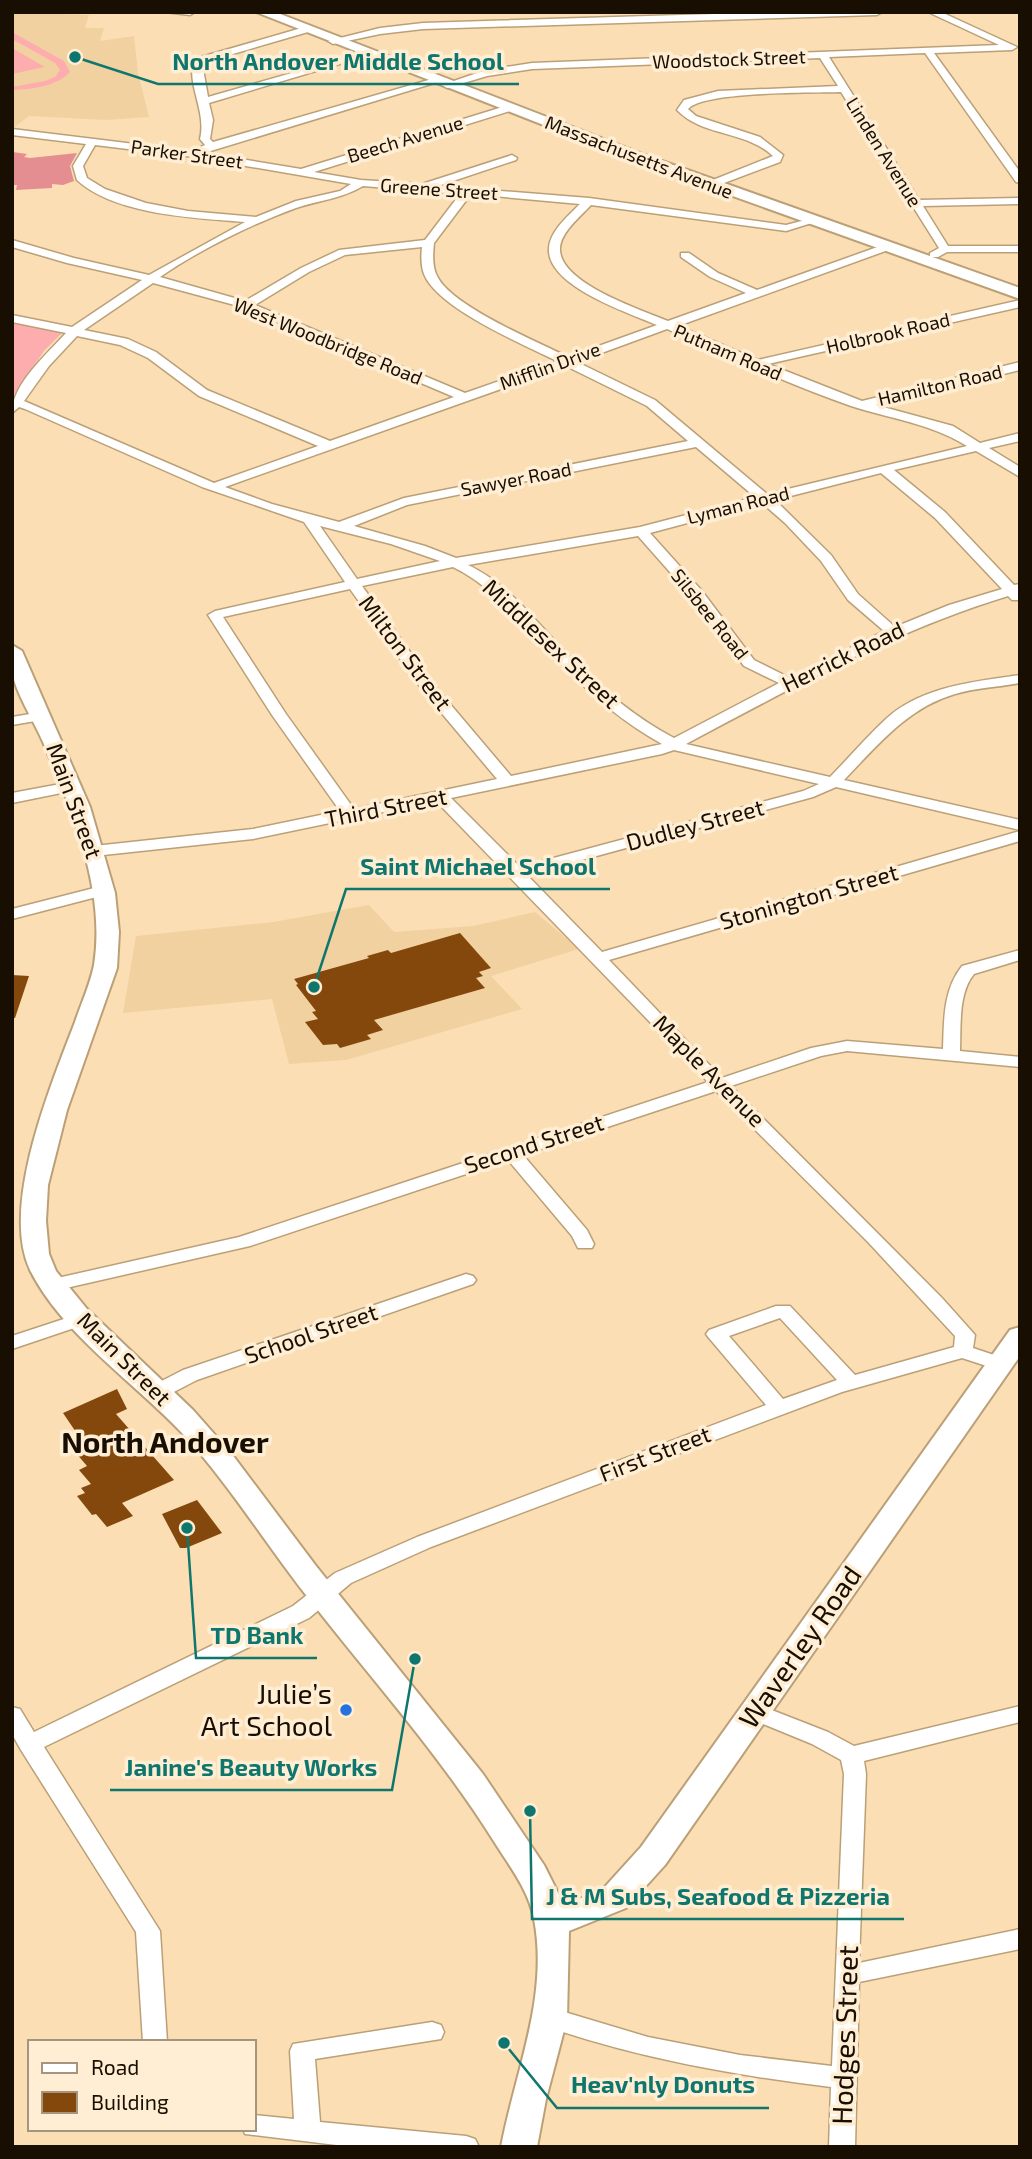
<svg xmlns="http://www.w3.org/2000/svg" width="1032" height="2159" font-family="'Exo 2',sans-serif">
	<rect width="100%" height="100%" fill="#fbdeb4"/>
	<!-- built -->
	<path fill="#f2d1a0" d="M12,12l77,3 -4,13h19l-4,13 34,-5 4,37 11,44 -43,3 -77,-4 -17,13z
		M369,905l25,27 79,-6 62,-14 44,37 -88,27 31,33 -176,51 -57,4 -17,-65 -149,14 13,-77 137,-14z"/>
	<!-- green -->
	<path fill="#feadae" d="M12,32l52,29 6,11c-14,15 -38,17 -58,18v-3l33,-6 10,-4 5,-7 -5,-7 -43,-24z
		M12,48l33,19 -33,7z
		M12,321l51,11 -19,19 -32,47z"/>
	<!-- forest -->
	<path fill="#e58e91" d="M13,152l14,2 -3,3 6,1 47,-5 -7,13 4,15 -11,4 -11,-1v4l-36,2 1,-5h-5z"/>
	<!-- building -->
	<path fill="#84480c" d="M460,933l31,35 -12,4 4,4 -7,2 9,10 -111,32 9,10 -16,5 4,4 -31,9 -3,-4 -14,1 -18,-23 13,-3 -6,-7 4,-1 -20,-26 2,-1 -4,-5 75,-21 -2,-2 21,-6 3,3z
		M12,975l17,1 -14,42h-3z
		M117,1389l10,20 -11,5 58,66 -52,23 11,13 -26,11 -11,-13 -4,1 -15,-19 8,-3 -4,-5 10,-4 -12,-14 8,-4 -17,-20 12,-5 -19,-28z
		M197,1500l25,33 -36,15h-6l-18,-34z"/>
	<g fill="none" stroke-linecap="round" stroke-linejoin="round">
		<!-- street casing -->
		<g stroke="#bba077" stroke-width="3">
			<path id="street" d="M165,12h30l-5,3z
				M777,12h105l-5,3 -454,14 -43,5 -47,10 -5,-3 52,-13 43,-5z
				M928,12h13l76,35 -5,3 -78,3 86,119v11l-4,-1 -91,-129 -96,4 90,143 101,-2v6l-97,2 25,40h72v6h-73l-9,5h-8v-4l9,-5 -98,-156c-27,1 -139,-1 -153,17l8,7 64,21 23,18 -3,7 -64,24h-8v-4l65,-26c-28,-26 -70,-19 -96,-46l7,-10 34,-9 120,-5 -18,-28 -288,11 -45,7 -40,12 -5,-3 44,-15 46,-7 467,-18z
				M305,27l5,3 -2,2 -106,31 6,34 157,-45 8,2 -164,49 4,17 -3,19 3,3 219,-63 9,2 -237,72 97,16 208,-64 5,3 -1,2 -199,62 47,8 61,4 90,-29 5,3 -1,2 -78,26 151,12 197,27 27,-7 5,3 -32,10 -195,-26c-11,12 -30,27 -31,43 -2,35 82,62 108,73l78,-28 -36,-16 -29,-20v-4h8l29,20 39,17 126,-45h8v4l-213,77 80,34 262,-60v7l-252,57 94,37 158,-39v8l-144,35 77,21 27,17 40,-10v8l-31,7 31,19v10l-44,-26 -82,19 51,42 69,73 6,-1v16h-8l-4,-4c-115,35 -216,92 -322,148l144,33c19,-19 37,-41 57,-59 36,-32 87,-36 133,-43v8c-21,4 -45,5 -65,11 -48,14 -78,52 -111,86l176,40v10l-184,-43 -23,10 -286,78 75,77 418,-121v10l-411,119 113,118 89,-30 36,-7 96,8c1,-29 0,-59 19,-83l58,-16v10l-46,14c-16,19 -13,53 -14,77l60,6v10l-173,-16 -26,5 -90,30 211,212 33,37 -2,13 33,11 3,5 -3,5 -7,1 -37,-12 -120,34 -411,155 -80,36 -42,35 -265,129 116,184 7,111h-24l-7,-110 -115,-182 -9,-16v-27l8,2 14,23 259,-126 42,-33 82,-36 349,-132 -57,-67 -3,-4 3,-4 67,-24h14l65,69 99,-28 1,-11 -87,-94 -152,-151 -193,64 64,75 7,14 -2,4h-14l-6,-12 -64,-76 -258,86 -197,45 -7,-2 -3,-4 3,-4 7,-2 186,-42 469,-155 -272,-281 -183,38 -159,17 -8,-5 8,-5 159,-17 87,-18 -68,-96 -64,-100 7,-4 130,-29 -41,-60 -102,-35 -177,-78 -6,-2 -7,6c0,-29 35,-59 54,-80l-54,-11v-7l60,12 70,-47 -75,-17 -55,-16v-7l62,18 75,17 96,-53c-50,-4 -130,-7 -168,-42l-4,-14 13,-22 -74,-9v-6l180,22 13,-6 -5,-6c7,-28 -14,-54 -6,-80zM95,145l99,12 157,27 -11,7 -44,10 -40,16 -68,-6 -42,-8 -41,-14 -18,-11 -4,-12zM363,186l97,8 -35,46 -86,10 -38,18 -56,33 -85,-24c39,-27 92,-53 136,-69 23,-8 46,-9 67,-22zM471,194l109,10c-11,11 -30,27 -31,44 -3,38 80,65 108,77l-89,32c-32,-16 -117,-51 -131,-81 -5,-9 -4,-23 -3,-33zM422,247c-1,8 -1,19 2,27 13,34 100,71 133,87l-92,32 -210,-88 54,-33 36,-17zM153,283l89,24 212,90 -124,44 -123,-51 -51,-38 -28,-13 -44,-9zM667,329c61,27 121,55 184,77 40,13 79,17 116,40l-200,48 -112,-94 -78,-38zM77,336l43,9 28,13 51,38 119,50 -104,37 -190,-82 25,-35zM566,366l81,40 41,35 -284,57 -65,24 -67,-18 -47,-17zM696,447l59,50 -115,30 -184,31 -31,-12 -71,-20 53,-21zM881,473l54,45 67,71 -53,16 -54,22 -37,-33 -27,-39 -56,-55zM762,503l23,20 36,38 27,39 36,31 -94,47 -36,-18 -52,-69 -52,-58zM320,526l71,18 49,17 -83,18zM638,536l54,61 52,69 35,17 -105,55c-40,-21 -75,-51 -106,-83 -31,-32 -59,-71 -100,-90zM453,567c45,22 73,62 108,97 30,31 63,59 101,80l-151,32 -77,-91 -72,-99zM350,589l73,102 74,88 -143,30 -68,-95 -63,-97zM674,750l145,34 -16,7 -283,76 -69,-69 211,-44zM780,1318l57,62 -54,19 -54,-63z
				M42,712l5,1 2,3 -2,3 -35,6v-8z
				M71,782l5,2 3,3 -3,3 -64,13v-10z
				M102,886l8,5 -2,3 -96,25v-10z
				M466,1274l7,2 3,4 -3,4 -276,96 -33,17h-14l-3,-5 3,-5 33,-17z
				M82,1313l7,2 3,4 -3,4 -77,26v-13z
				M754,1703l74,29 26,14 166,-40v16l-156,39 2,13 -7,189 161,-34v20l-161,33 -4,165h-26l2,-60c-99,-12 -194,-29 -289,-62l-3,-7 3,-7 9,-3 97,29 92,18 92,11 12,-292 -3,-14 -29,-16 -66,-27 -3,-6 3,-6z
				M432,2022l9,3 3,7 -3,7 -126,20 5,63 146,14 9,3 4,8h-126l-108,-13 -2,-5h11v-14l40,4 -4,-68 3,-7z"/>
		</g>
		<!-- secondary casing -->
		<g stroke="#bba077" stroke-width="4">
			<path id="secondary" d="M256,12h19l370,143 375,133v11l-385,-138z
				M12,645l10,6 68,156 25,86 4,39 -2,36 -50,142 -19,75 -2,36 3,33 7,17 31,38 106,101 38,43 85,113 167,208 61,91 20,40 38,-15 39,-43 369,-517 10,-3v29l-355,509 -39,43 -57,23 -2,88 -21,80 -9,48h-36c14,-75 48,-150 33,-228 -5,-28 -24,-52 -39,-76 -53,-85 -120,-160 -182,-239 -45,-56 -82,-118 -131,-171 -48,-51 -120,-99 -152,-163 -30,-64 21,-185 45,-248 6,-18 15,-37 19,-57 12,-75 -22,-155 -51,-223 -9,-21 -28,-50 -31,-71 -1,-8 0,-18 0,-26z"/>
		</g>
		<!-- street -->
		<use href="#street" fill="#fff" fill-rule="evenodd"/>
		<!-- secondary -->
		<use href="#secondary" fill="#fff" fill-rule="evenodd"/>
	</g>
	<!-- markers -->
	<circle fill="#2572de" stroke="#ffeed4" stroke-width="2.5" cx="346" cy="1710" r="7"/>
	<g text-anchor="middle" stroke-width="7" stroke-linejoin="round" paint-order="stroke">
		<!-- far-street labels -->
		<g font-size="19" fill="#180f02" stroke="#ffeed4">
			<text transform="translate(729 59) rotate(-2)" y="7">Woodstock Street</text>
			<text transform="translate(405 139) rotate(-17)" y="7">Beech Avenue</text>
			<text transform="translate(884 152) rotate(58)" y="7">Linden Avenue</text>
			<text transform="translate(187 154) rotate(8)" y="7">Parker Street</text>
			<text transform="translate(639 157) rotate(21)" y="7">Massachusetts Avenue</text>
			<text transform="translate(439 189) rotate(4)" y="7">Greene Street</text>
			<text transform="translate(888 333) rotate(-13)" y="7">Holbrook Road</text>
			<text transform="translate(328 341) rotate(22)" y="7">West Woodbridge Road</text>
			<text transform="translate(728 352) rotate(23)" y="7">Putnam Road</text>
			<text transform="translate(550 366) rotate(-20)" y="7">Mifflin Drive</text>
			<text transform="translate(940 385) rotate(-13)" y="7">Hamilton Road</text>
			<text transform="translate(516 479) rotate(-11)" y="7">Sawyer Road</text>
			<text transform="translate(738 505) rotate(-14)" y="7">Lyman Road</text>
			<text transform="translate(710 614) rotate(51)" y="7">Silsbee Road</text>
		</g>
		<!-- street labels -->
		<g font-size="23" fill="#180f02" stroke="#ffeed4">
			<text transform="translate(551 644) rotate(43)" y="8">Middlesex Street</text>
			<text transform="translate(405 653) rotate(53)" y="8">Milton Street</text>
			<text transform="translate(843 657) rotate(-26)" y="8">Herrick Road</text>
			<text transform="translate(74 801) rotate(70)" y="8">Main Street</text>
			<text transform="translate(386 808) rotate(-11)" y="8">Third Street</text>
			<text transform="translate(695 825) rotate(-15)" y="8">Dudley Street</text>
			<text transform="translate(809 897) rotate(-16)" y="8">Stonington Street</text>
			<text transform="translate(709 1071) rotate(45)" y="8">Maple Avenue</text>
			<text transform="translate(534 1144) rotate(-18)" y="8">Second Street</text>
			<text transform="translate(311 1334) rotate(-19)" y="8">School Street</text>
			<text transform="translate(124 1359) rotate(45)" y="8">Main Street</text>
			<text transform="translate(655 1454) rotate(-21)" y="8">First Street</text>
		</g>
		<!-- near-street labels -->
		<g font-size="28" fill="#180f02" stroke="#ffeed4">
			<text transform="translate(800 1647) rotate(-55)" y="10">Waverley Road</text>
			<text transform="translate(845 2035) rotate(-88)" y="10">Hodges Street</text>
		</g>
		<!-- near-poi labels -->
		<g font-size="28" fill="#180f02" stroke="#ffeed4" text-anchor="end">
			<text x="332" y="1704">Julie’s<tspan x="332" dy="32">Art School</tspan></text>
		</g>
		<!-- district labels -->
		<g font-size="30" font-weight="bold" fill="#180f02" stroke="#ffeed4">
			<text x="165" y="1453">North Andover</text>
		</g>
	</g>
	<!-- callouts -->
	<path fill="none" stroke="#0f766e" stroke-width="2.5" d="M75 57L158 84H519M314 987L346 889H610M187 1528L196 1658H317M415 1659L392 1790H110M530 1811L532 1919H904M504 2043L557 2108H769"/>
	<g fill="#0f766e" stroke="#ffeed4" stroke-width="2.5">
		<circle cx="75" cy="57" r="7"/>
		<circle cx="314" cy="987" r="7"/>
		<circle cx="187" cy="1528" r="7"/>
		<circle cx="415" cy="1659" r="7"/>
		<circle cx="530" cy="1811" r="7"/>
		<circle cx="504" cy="2043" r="7"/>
	</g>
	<g font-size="24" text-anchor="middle" font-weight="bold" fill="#0f766e" stroke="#ffeed4" stroke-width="7" stroke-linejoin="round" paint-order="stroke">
		<text x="338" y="70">North Andover Middle School</text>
		<text x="478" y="875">Saint Michael School</text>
		<text x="257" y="1644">TD Bank</text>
		<text x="251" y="1776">Janine's Beauty Works</text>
		<text x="718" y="1905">J &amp; M Subs, Seafood &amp; Pizzeria</text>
		<text x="663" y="2093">Heav'nly Donuts</text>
	</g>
	<!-- border -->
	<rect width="1032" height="2159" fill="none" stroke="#180f02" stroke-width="28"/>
	<!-- legend -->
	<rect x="28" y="2040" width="228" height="91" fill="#ffeed4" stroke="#a39580" stroke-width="2"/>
	<rect x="42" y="2063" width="35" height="10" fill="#ffffff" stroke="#a39580" stroke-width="2"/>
	<text x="91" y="2075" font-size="21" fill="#180f02">Road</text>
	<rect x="42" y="2092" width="35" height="21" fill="#84480c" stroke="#a39580" stroke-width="2"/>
	<text x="91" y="2110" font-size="21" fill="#180f02">Building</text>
</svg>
